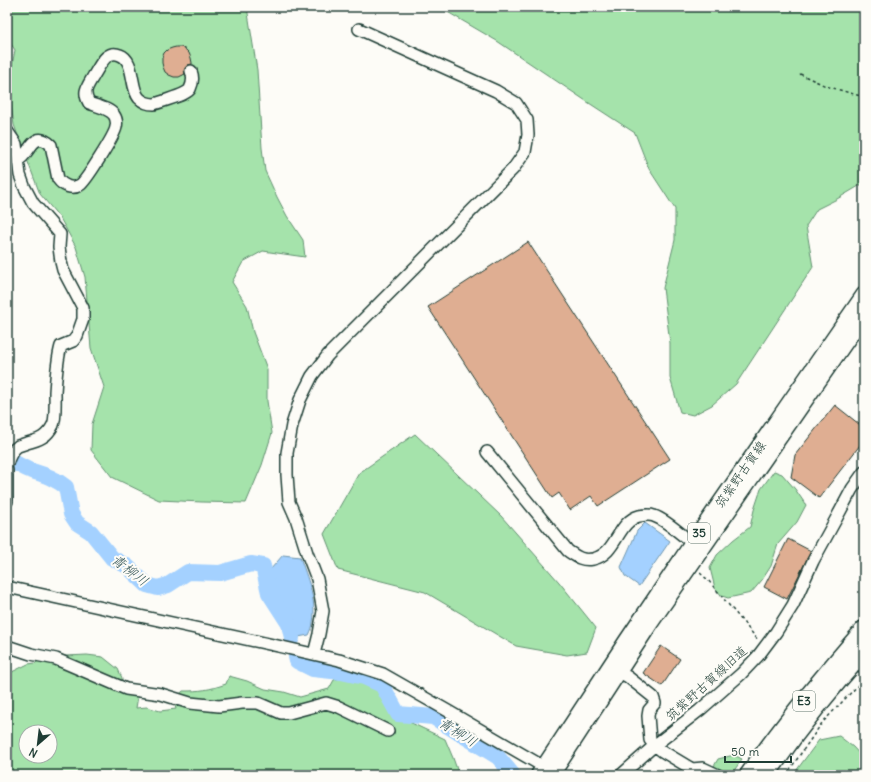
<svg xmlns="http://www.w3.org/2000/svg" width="871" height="782" font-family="Delius,'Klee One',sans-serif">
	<rect width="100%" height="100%" fill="#fdfcf7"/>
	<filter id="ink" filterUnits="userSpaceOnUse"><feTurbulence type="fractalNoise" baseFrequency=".025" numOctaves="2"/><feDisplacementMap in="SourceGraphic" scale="8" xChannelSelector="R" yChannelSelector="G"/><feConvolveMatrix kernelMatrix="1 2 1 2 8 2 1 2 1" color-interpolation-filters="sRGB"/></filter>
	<g filter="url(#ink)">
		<!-- green -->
		<path fill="#a5e3ab" stroke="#629070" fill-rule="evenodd" d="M7,7h240l10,63 5,78 3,23 12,26 10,19 16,24 2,17 -42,-6 -20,11 -11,20 15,24 6,26 14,37v32l5,32 -10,32 -16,38 -44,-1 -43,-2 -47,-23 -21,-27 1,-26 12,-37 -13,-39 -6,-71 -9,-30 -16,-29 -20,-24 -26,-69 -6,-39 7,-36 -8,-12z
			M439,7h425v176l-27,16 -20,10 -11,17 7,41 -77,117 -24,21 -19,10 -13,-3 -10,-34v-35l-7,-55 12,-48v-31l-26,-40 -14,-36 -46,-30 -92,-62z
			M415,434l86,82 58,66 37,46 -9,24 -20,3 -51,-9 -91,-54 -87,-22 -14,-36 35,-61z
			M774,471l8,3 13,15 11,16 -9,17 -19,22 -7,22 -9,14 -11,13 -23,5 -6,-2 -7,-8 -5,-20 7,-13 16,-15 17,-13 4,-17 7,-21z
			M47,652l19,4 21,-1 16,2 15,12 4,9v16l16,2 -2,12 11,-1 13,4 16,-2 -3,-9 10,-9c17,0 26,-1 43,-7l3,-8 18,5 18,8 19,3 16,5 29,-8 5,-9 16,-5 21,6 8,4 9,19 15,15 42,20 8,19 6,17h-452v-102l1,1 20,-10 8,-1zM26,732h24v24h-24z
			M839,736l14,11 11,12v16h-71l26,-35z
			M734,755l8,4 -11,16h-22l9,-16z"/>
		<!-- water -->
		<path fill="#a4d1ff" stroke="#6f96ae" d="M645,523l25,18 -31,45 -14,-10 -4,-9 16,-36z
			M283,555l17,2c7,21 17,42 13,65 0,4 -2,9 -4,13l-11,2 -4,-16 -21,-33 -3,-18z"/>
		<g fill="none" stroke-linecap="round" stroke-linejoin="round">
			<!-- river -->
			<path stroke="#a4d1ff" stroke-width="16" d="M7,458c7,4 15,9 22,12 15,5 24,7 37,17l5,27 6,9 14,9 21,26 15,8 20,19 11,3 10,-3 20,-13 32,1 31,-9 12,2 6,27 20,31 3,14
				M296,657l1,4 16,8 28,3 23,5 18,8 16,29 35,3 65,40 15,18"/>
		</g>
		<!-- building -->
		<path fill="#dfae92" stroke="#1f3d34" d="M176,47h5l5,3 3,3 2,5 1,5v1l-4,1 -2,2 -2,3 1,4 -6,3h-5l-5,-2 -4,-3 -2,-5 -1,-4v-5l2,-5 3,-3 5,-2z
			M528,242l142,217 -72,47 -7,-10 -21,14 -11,-17 -7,5 -124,-191z
			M835,405l29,23v12l-45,58 -28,-21 4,-22z
			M788,539l23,12 -24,48 -23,-12z
			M661,646l19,13 -18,27 -19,-13z"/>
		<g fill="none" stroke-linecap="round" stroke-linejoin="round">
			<!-- minor casing -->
			<g stroke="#1f3d34" stroke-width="14">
				<path id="minor" d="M7,131l9,13 4,31 4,11 9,17 27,31 -1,13 2,15 2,8 20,38v11l-6,17 -4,5 -12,5c-4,14 -5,31 -6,46 0,8 1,27 -2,33 -6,12 -14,15 -26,18 -3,1 -6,2 -9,3 -6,4 -9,11 -11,18
					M18,160c12,-4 14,-32 33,-15l7,34c5,7 14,11 22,6 6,-4 35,-50 36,-58 1,-4 0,-9 -2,-12 -5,-7 -18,-9 -25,-12 -7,-12 -1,-17 5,-28 6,-9 12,-26 26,-20 15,5 10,33 19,43 4,4 10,6 15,6 4,-1 25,-8 29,-10 2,-1 6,-3 7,-5 3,-6 3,-13 1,-18
					M487,452l81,99c9,6 14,10 25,8 24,-5 24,-37 46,-43 6,-1 10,-2 15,0 12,4 28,19 38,27
					M7,470v31
					M7,587l271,59 61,14 44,14 65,37 103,60
					M7,646l24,8 25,5 70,30 35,5 29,9 29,3 23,-3h16l23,10h8l37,-10 13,4 49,24
					M314,654l5,-20 4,-23 -6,-32 -10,-26 -11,-35 -7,-16 -2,-27v-22l5,-28 8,-25 12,-24 16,-21 185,-186 12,-17 3,-17 -1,-15 -11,-17 -20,-12 -137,-62
					M619,672l9,5 25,20 2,6 -6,7 -1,6 2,24 5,5 7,6 30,18 11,-1 15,7
					M621,775l34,-30 45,-35 41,-36 17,-18 18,-24 17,-27 20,-44 23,-42 16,-30 12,-17"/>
			</g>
			<!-- major casing -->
			<g stroke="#1f3d34" stroke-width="17">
				<path id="major" d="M538,775l88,-134 66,-98 172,-249
					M552,775l99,-152 213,-307"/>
			</g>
			<!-- highway casing -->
			<g stroke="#1f3d34" stroke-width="19">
				<path id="highway" d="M748,775c35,-51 75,-99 116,-146
					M767,775c29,-43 62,-84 97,-123"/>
			</g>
			<!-- path -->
			<path stroke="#1f3d34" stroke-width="1.5" stroke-dasharray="3 3" stroke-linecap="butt" d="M800,74l26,12 38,11
				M700,573l8,7 50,60
				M786,775l36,-52 42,-44"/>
			<!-- minor -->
			<use href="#minor" stroke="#fdfcf7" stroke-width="11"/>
			<!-- major -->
			<use href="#major" stroke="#fdfcf7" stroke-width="14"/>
			<!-- highway -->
			<use href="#highway" stroke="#fdfcf7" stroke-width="16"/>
		</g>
	</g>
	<g text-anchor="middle" stroke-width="4" stroke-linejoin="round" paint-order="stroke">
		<!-- shield labels -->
		<g fill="#fdfcf7" stroke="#62766e" stroke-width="1">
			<rect x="688" y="523" width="22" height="20" rx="3"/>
			<rect x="793" y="691" width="22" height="20" rx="3"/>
		</g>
		<g font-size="12" font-weight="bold" fill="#1f3d34">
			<text x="699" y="537">35</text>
			<text x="804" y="705">E3</text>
		</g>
		<!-- street labels -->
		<g font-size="13" fill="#1f3d34" stroke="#fdfcf7">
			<text transform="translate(740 474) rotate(-55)" y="5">筑紫野古賀線</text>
			<text transform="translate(706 683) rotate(-42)" y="5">筑紫野古賀線旧道</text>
		</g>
		<!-- water labels -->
		<g font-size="14" font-style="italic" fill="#3a5b5d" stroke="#fdfcf7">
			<text transform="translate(130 570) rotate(37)" y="5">青柳川</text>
			<text transform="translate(458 732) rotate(32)" y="5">青柳川</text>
		</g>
	</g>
	<!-- margin -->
	<rect width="871" height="782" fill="none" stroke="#fdfcf7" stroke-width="24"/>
	<rect x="12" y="12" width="847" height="758" fill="none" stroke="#1f3d34" stroke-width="1.5" filter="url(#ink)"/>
	<!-- north arrow -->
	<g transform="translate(38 744) rotate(208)"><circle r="19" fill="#fdfcf7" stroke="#a4b0a9"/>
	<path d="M0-3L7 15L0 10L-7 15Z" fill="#1f3d34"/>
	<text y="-6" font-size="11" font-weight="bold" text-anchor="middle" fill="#1f3d34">N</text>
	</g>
	<!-- scale -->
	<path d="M725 756v6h66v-6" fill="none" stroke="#1f3d34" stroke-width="2"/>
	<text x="731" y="756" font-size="12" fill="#1f3d34" stroke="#fdfcf7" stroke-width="3" paint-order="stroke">50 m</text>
</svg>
